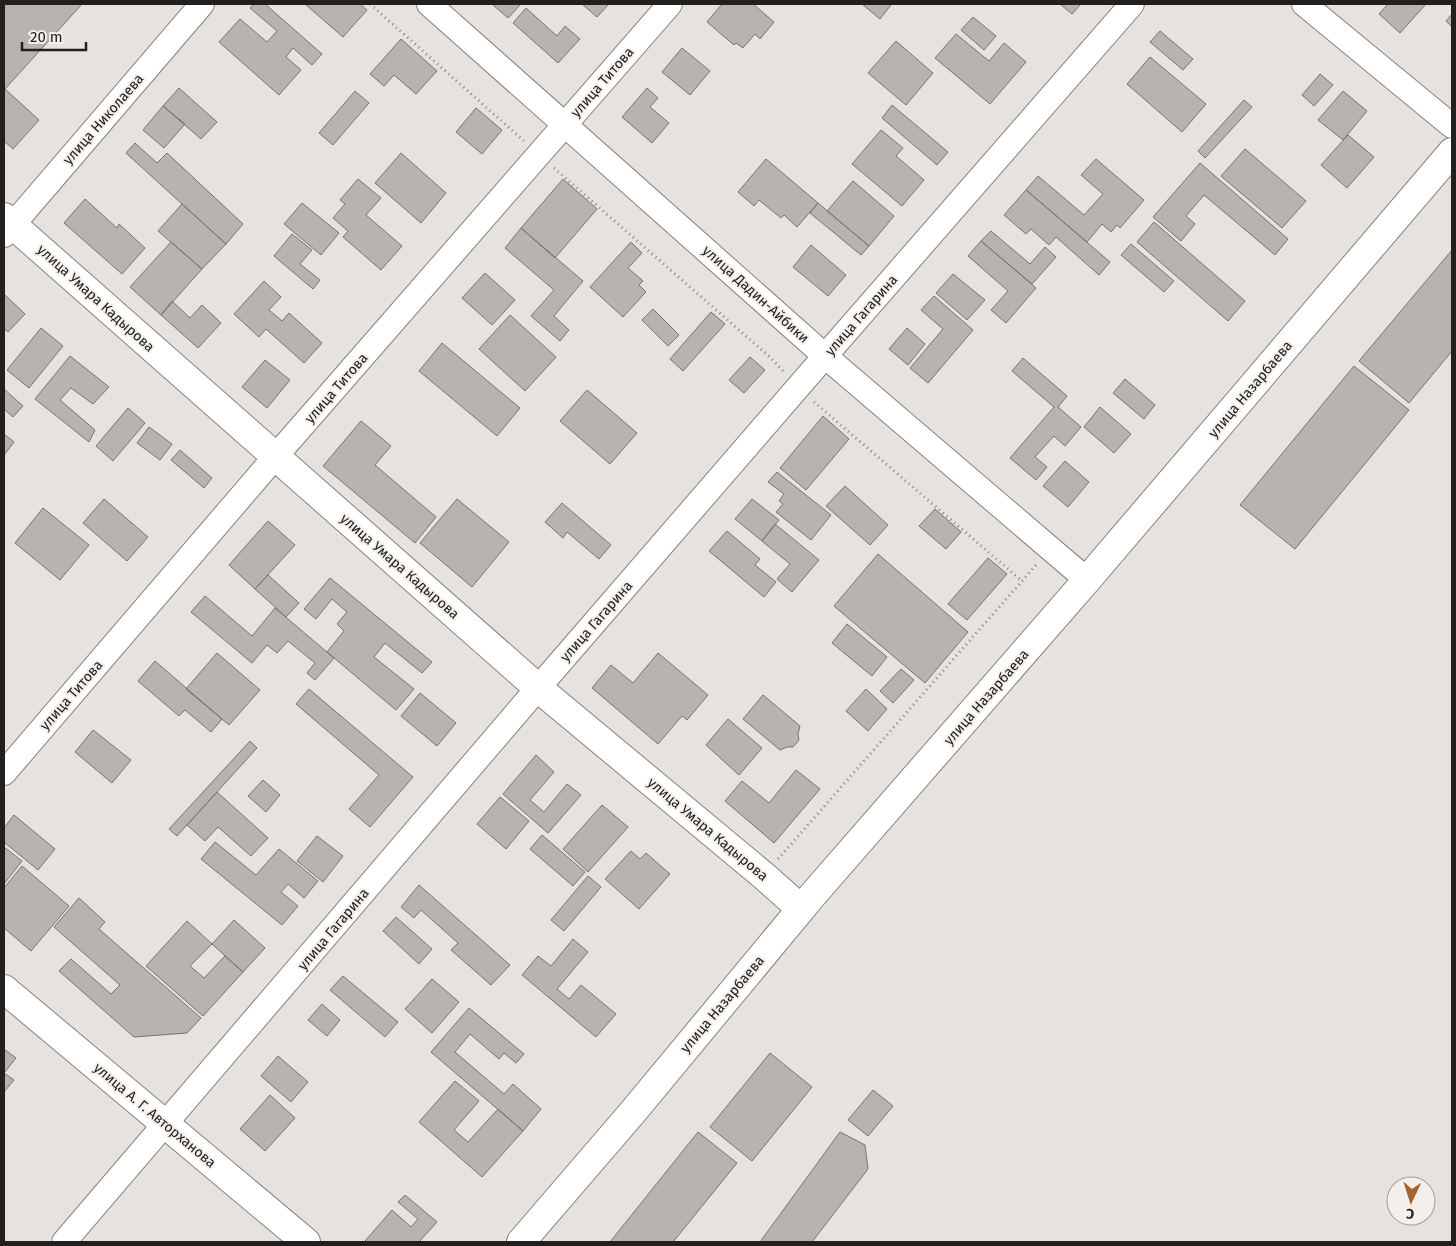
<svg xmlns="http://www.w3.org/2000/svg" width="1456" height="1246" font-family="'Fira Sans',sans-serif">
	<rect width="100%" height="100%" fill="#e7e2de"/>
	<!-- building -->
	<path fill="#b8b3af" stroke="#787370" d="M4,4h78l-77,85 34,31 -26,29 -9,-8z
		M254,4h11l57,50 -10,11 -19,-17 -7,9 15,13 -22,25 -60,-53 21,-23 27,23 10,-11 -27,-23z
		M305,4h55l7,6 -24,27z
		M492,4h29l-13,14z
		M582,4h27l-12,13z
		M722,4h31l21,18 -14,17 -5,-5 -12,14 -7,-5 -2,2 -27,-23z
		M862,4h28l1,1 -11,14z
		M1060,4h21l-9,10z
		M1388,4h38l-26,29 -21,-19z
		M526,8l31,28 8,-10 15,13 -22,24 -45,-40z
		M1452,14v13l-6,-6z
		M973,17l23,19 -12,14 -23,-20z
		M1160,31l33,28 -10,11 -33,-28z
		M956,34l33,27 15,-18 22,19 -36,42 -55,-46z
		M401,39l36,32 -21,23 -22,-19 -10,11 -14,-12z
		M896,41l37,32 -27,32 -38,-32z
		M682,48l28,23 -20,24 -28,-23z
		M1150,57l56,47 -24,28 -55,-48z
		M1320,74l13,11 -19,21 -12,-11z
		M179,88l38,34 -16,17 -38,-33z
		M647,88l11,10 -8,9 19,16 -17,20 -30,-26z
		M355,91l14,12 -36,42 -14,-12z
		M1343,91l24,20 -24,29 -25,-20z
		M1244,100l8,7 -47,51 -7,-7z
		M892,105l56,47 -11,13 -55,-47z
		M163,106l22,18 -21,24 -21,-18z
		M476,108l26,22 -20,24 -26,-22z
		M881,130l22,18 -7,8 28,24 -22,26 -50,-42z
		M1348,135l26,22 -27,31 -26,-23z
		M135,143l22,20 10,-10 76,71 -17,20 -100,-91z
		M1245,149l61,52 -24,27 -61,-52z
		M401,153l45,40 -25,30 -46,-40z
		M766,159l52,44 -21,24 -13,-12 -3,3 -22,-18 -5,6 -16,-14z
		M1096,159l48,41 -24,28 -3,-3 -6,7 -9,-8 -15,18 -61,-52 12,-14 46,39 19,-21 -22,-19z
		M1200,163l88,76 -13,16 -71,-60 -18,21 9,8 -14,17 -28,-24z
		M358,179l23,19 -15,17 36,31 -21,24 -38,-33 5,-6 -15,-13 12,-14 -5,-4z
		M563,179l34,30 -42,49 -34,-30z
		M853,181l41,35 -25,30 -42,-35z
		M1026,190l84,72 -11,13 -43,-38 -7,8 -18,-16 -5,5 -22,-19z
		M85,199l32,29 2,-4 26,24 -23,26 -58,-51z
		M302,203l37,30 -18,22 -37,-31z
		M818,203l51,43 -8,9 -51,-42z
		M182,204l44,40 -24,25 -44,-38z
		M1154,222l91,79 -17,20 -91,-79z
		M521,228l62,53 -29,35 15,14 -9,11 -29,-25 23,-26 -49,-42z
		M991,231l39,33 15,-17 11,10 -24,27 -51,-43z
		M292,234l20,16 -12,14 20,16 -7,9 -39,-33z
		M981,241l55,47 -30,35 -15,-13 17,-19 -40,-35z
		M171,242l31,27 -41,46 -31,-28z
		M631,242l11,11 -14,15 15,13 -4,4 7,7 -23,25 -33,-30z
		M1131,244l43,37 -10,11 -43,-37z
		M811,245l35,30 -18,21 -35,-29z
		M1452,250v101l-43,52 -50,-42z
		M485,273l30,27 -23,25 -30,-27z
		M953,274l32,26 -18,20 -31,-27z
		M264,281l17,16 -12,13 13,11 7,-8 33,30 -18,20 -38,-34 -7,8 -25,-23z
		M4,294l21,20 -17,18 -4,-4z
		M934,296l39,34 -45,53 -18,-15 33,-39 -22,-19z
		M172,301l18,17 12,-13 19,18 -23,25 -37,-33z
		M653,309l26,26 -11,11 -26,-26z
		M711,312l14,12 -42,47 -13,-12z
		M510,315l46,42 -31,34 -46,-42z
		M41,328l22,18 -34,42 -22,-18z
		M907,328l18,16 -17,21 -19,-16z
		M442,343l78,65 -23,28 -78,-65z
		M70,356l39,31 -16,17 -22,-16 -11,12 35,30 -6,12 -54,-43z
		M750,357l15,13 -21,23 -15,-13z
		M1023,358l44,38 -9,11 23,20 -16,19 -11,-10 -19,21 12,10 -11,13 -26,-22 44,-51 -42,-36z
		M265,360l25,20 -23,28 -25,-21z
		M1354,366l55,44 -114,139 -55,-44z
		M1125,379l30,26 -11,14 -31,-26z
		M4,389l19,17 -10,11 -9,-8z
		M587,390l50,43 -27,31 -50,-43z
		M1100,407l31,27 -17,19 -30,-26z
		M128,408l17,15 -32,38 -17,-15z
		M823,416l26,23 -43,51 -26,-22z
		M361,421l30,25 -16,19 61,52 -21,26 -92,-77z
		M149,427l23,17 -12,16 -23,-17z
		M4,434l10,8 -10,13z
		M180,450l32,28 -8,10 -33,-28z
		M1065,461l24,21 -21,25 -25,-21z
		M777,472l54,43 -20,25 -35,-28 7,-8 -4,-3 5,-7 -16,-12z
		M845,486l43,39 -18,20 -44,-39z
		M104,499l44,38 -21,24 -44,-38z
		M457,499l52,43 -37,45 -52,-44z
		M752,499l27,21 -17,21 -27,-22z
		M562,503l49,42 -12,14 -32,-27 -4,6 -18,-16z
		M43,508l46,37 -29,35 -45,-37z
		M935,509l26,23 -15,17 -27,-23z
		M268,521l27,24 -40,44 -26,-24z
		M775,524l44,36 -27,32 -15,-13 13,-15 -28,-23z
		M727,531l33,28 -5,6 21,17 -12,15 -55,-46z
		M878,554l90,78 -43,51 -91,-77z
		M988,558l19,16 -40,46 -19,-16z
		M268,575l31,28 -13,14 -31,-28z
		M330,578l102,84 -10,11 -37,-30 -11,14 40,32 -18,21 -69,-58 17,-21 -7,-7 10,-12 -15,-13 -16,20 -12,-10z
		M205,596l47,40 23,-28 59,50 -19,22 -8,-7 8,-10 -27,-22 -11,12 -10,-8 -15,18 -61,-51z
		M847,624l40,33 -15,19 -40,-33z
		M217,653l43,37 -31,35 -43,-36z
		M658,653l50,42 -21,25 -5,-4 -24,28 -66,-56 19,-23 22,18z
		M155,661l67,58 -11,13 -26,-22 -6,6 -41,-35z
		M901,669l13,11 -21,23 -13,-12z
		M309,689l104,88 -43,50 -21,-18 30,-34 -83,-71z
		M866,689l21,20 -19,22 -22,-20z
		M420,693l36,30 -19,23 -36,-30z
		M763,695l37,31 -2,8 1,6 -6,7h-6l-7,3 -37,-31z
		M728,719l34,29 -23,27 -33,-30z
		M93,730l38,30 -19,23 -37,-31z
		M250,741l7,7 -80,88 -8,-7z
		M536,755l18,17 -24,28 14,12 23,-28 14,11 -33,38 -45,-39z
		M796,770l24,19 -46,54 -49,-42 17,-20 27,22z
		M263,780l17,15 -14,17 -18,-16z
		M217,792l51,46 -17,18 -33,-29 -13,14 -18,-16z
		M500,797l29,24 -23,28 -29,-25z
		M602,805l26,22 -40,45 -25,-23z
		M14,815l41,34 -17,21 -34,-28v-14z
		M542,835l43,37 -12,14 -43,-37z
		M317,836l26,20 -20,26 -26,-21z
		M215,842l41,33 23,-26 39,32 -14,17 -16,-14 -7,8 17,14 -16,19 -81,-66z
		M4,847l18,14 -18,23z
		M631,851l9,8 6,-6 24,21 -31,35 -34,-30z
		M22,866l47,40 -38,45 -27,-23v-40z
		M588,876l13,11 -37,44 -13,-11z
		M419,885l91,80 -19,20 -40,-35 7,-7 -37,-33 -7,8 -13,-11z
		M79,898l26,24 -6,7 102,89 -14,15 -53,4 -75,-66 12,-12 40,35 9,-9 -66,-58z
		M396,917l36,32 -13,15 -36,-33z
		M234,920l31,28 -22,24 -31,-28z
		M187,921l25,23 -22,22 14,12 21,-22 18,16 -40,44 -57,-50z
		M573,939l15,13 -31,37 12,10 12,-14 35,29 -20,23 -74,-62 16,-19 13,10z
		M343,976l55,46 -13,15 -55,-47z
		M432,979l27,23 -27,31 -27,-24z
		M322,1004l18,16 -13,16 -19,-16z
		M469,1008l55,46 -8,9 -12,-10 -5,6 -29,-25 -15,18 49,42 9,-10 28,25 -18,22 -92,-79z
		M4,1049l12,9 -12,15 10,7 -10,12z
		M770,1053l42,34 -60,74 -42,-34z
		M278,1056l30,26 -17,20 -30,-26z
		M455,1081l24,20 -25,29 14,12 30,-33 25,22 -41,46 -63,-55z
		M873,1090l20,16 -25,30 -20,-16z
		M270,1095l25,23 -30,33 -25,-22z
		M698,1132l39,31 -64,79h-63z
		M840,1132l25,13 3,24 -56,73h-52z
		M405,1195l32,27 -18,20h-52l-2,-1 27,-31 19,17 7,-8 -20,-17z"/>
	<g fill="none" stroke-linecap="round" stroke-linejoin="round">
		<!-- minor casing -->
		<g stroke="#85817d" stroke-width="26">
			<path id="minor" d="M429,4l396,352 262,224
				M1304,4l148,122
				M4,235l198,-231
				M4,773l271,-316 395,-453
				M64,1242l474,-554 287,-332 307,-352"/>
		</g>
		<!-- tertiary casing -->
		<g stroke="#85817d" stroke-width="30">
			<path id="tertiary" d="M4,217l534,471 226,188 37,33
				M4,989l302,253"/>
		</g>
		<!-- secondary casing -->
		<g stroke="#85817d" stroke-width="30">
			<path id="secondary" d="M521,1242l111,-129 179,-216 276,-317 365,-428"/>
		</g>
		<!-- path -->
		<path stroke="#868380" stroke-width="3" stroke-dasharray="1 4" stroke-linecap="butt" d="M370,4l154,137
			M554,168l217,190 12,13
			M814,402l208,179
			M778,859l258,-294"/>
		<!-- minor -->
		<use href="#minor" stroke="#fff" stroke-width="24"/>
		<!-- tertiary -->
		<use href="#tertiary" stroke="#fff" stroke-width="28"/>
		<!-- secondary -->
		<use href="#secondary" stroke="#fff" stroke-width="28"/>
	</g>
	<g text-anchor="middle" stroke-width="4" stroke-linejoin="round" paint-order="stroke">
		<!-- street labels -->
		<g font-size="14" fill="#21201e" stroke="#f4efeb">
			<text transform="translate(602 82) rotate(-49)" y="5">улица Титова</text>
			<text transform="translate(103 119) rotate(-49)" y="5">улица Николаева</text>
			<text transform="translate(756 294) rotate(42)" y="5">улица Дадин-Айбики</text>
			<text transform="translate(96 298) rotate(42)" y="5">улица Умара Кадырова</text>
			<text transform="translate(861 315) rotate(-49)" y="5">улица Гагарина</text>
			<text transform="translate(336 388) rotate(-49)" y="5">улица Титова</text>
			<text transform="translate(1250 389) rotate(-50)" y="5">улица Назарбаева</text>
			<text transform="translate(400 566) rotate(41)" y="5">улица Умара Кадырова</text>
			<text transform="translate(596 621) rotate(-49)" y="5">улица Гагарина</text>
			<text transform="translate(71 695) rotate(-49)" y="5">улица Титова</text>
			<text transform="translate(986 697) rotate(-49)" y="5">улица Назарбаева</text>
			<text transform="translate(708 829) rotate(40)" y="5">улица Умара Кадырова</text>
			<text transform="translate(333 929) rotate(-50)" y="5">улица Гагарина</text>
			<text transform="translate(722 1004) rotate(-50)" y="5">улица Назарбаева</text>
			<text transform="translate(155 1115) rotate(40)" y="5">улица А. Г. Авторханова</text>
		</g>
	</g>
	<!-- border -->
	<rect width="1456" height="1246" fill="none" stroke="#21201e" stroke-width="10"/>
	<!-- north arrow -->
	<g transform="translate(1411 1201) rotate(184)"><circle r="24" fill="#f4efeb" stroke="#a09c99"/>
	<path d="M0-4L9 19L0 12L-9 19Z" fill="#a2642a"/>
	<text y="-8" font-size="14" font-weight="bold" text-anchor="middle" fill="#21201e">С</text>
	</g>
	<!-- scale -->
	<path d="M22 42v8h64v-8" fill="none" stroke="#21201e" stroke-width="2.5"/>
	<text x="30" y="42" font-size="15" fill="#21201e" stroke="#f4efeb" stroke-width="4" paint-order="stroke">20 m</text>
</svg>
